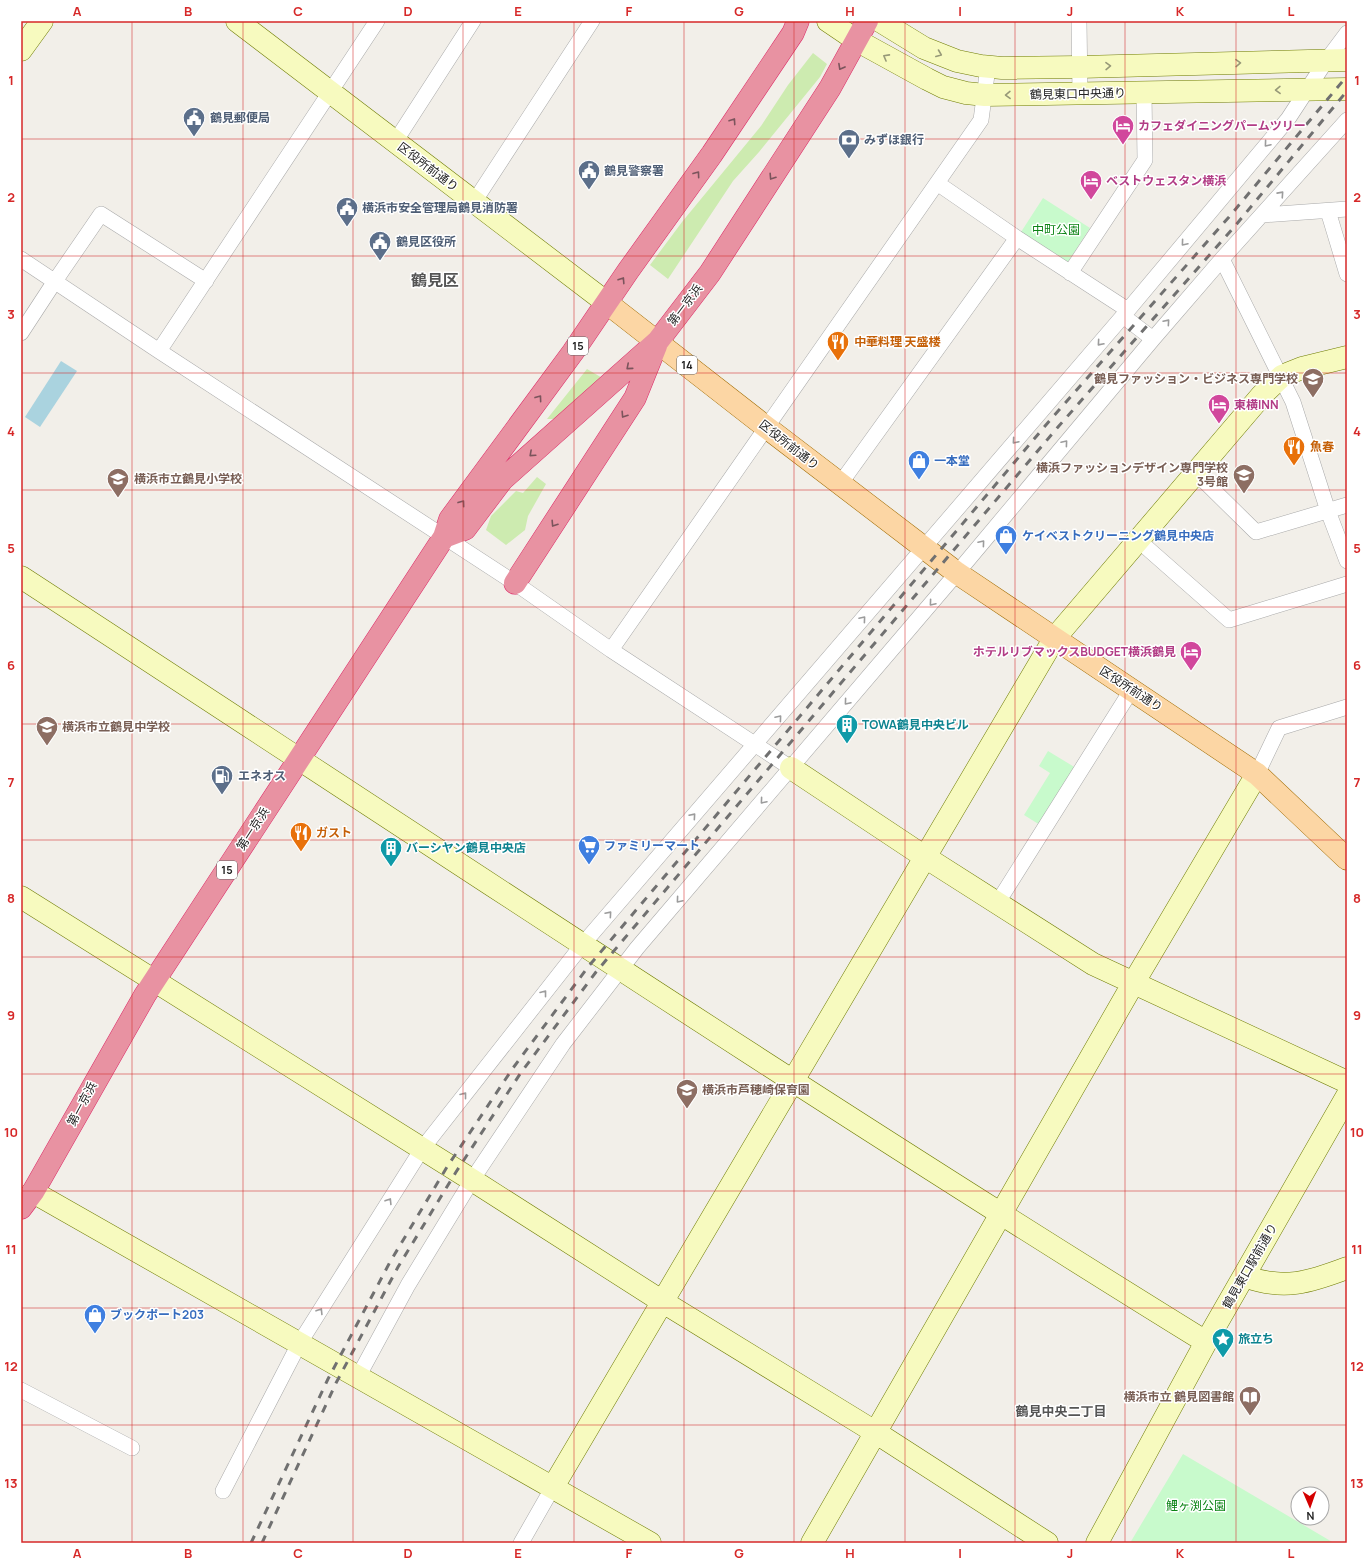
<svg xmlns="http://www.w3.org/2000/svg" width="1368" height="1564" font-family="Manrope,'Noto Sans JP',sans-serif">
	<rect width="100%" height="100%" fill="#f2efe9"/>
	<!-- grass -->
	<path fill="#cdebb0" d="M813,53l14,11 -7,13 -61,75 -26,29 -65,98 -18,-14 32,-43 79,-96 27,-41z
		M587,369l17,10 -50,40h-7z
		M537,477l9,7 -18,32 -3,14 -19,15 -20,-15 5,-14 25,-25 7,2z"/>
	<!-- park -->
	<path fill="#c8facc" d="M1043,198l47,30 -22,34 -47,-30z
		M1048,751l28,17 -36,57 -16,-10 26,-42 -11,-7z
		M1183,1454l151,89h-204z"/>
	<!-- water -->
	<path fill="#aad3df" d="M61,361l16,10 -37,56 -15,-10z"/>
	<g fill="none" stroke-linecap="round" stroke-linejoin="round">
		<!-- street casing -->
		<g stroke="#a9a9a9" stroke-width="16">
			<path id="street" d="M1079,21l1,72
				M395,142l78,-121
				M937,183l80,55 111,72
				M474,202l118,-181
				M1328,211l19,63
				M1262,215l85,-6
				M21,259l138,92 356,232 96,67 180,118
				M1222,259l71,143 35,109 19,50
				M1070,273l75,-113 -1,-67
				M1123,316l30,23
				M21,333l34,-52 46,-67 105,67
				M159,351l218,-330
				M1196,473l60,59 91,-27
				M840,484l177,-246
				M1138,540l91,80 118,-36
				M611,650l370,-530 7,-53
				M1257,774l22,-46 68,-21
				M998,902l134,-213
				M358,1377l50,-92 64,-105 91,-136 74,-96 320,-375 196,-234 69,-80 125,-139
				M21,1390l111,58
				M223,1491l76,-147 123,-195 161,-205 540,-628 165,-197 38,-58 21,-28
				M521,1543l32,-56"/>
		</g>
		<!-- secondary casing -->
		<g stroke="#707d05" stroke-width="23">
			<path id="secondary" d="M237,21l370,282
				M828,21l28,19 71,39 16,8 23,6 19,2 362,-6
				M880,21l44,27 33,13 24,5 21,2 78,-1 267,-7
				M21,50l21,-29
				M21,577c394,257 785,518 1185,765
				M791,768l134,89 168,107 254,118
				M21,897l451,283 191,122 212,130 172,111
				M33,1192l617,351
				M1244,1276c40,15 66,6 103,-8
				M553,1487l501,-848 208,-244 20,-19 20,-8 45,-11
				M812,1543l322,-561 123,-208
				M1097,1543l109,-201 141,-246"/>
		</g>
		<!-- primary casing -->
		<g stroke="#a06b00" stroke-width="23">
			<path id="primary" d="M607,303l159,124 191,146 300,201 90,85"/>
		</g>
		<!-- highway casing -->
		<g stroke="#dc2a67" stroke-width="23">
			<path id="highway" d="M444,537l21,-8 37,-49 156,-139 52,-68 120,-185 37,-67
				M515,583l120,-185 21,-52
				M21,1208l12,-16 112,-197 299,-458 6,-18 123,-167 55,-81 84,-117 81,-121 5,-12"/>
		</g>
		<!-- street -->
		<use href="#street" stroke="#fff" stroke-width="15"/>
		<!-- secondary -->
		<use href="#secondary" stroke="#f7fabf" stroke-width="22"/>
		<!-- primary -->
		<use href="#primary" stroke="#fcd6a4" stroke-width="22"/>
		<!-- highway -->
		<use href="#highway" stroke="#e892a2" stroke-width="22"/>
		<!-- rail -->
		<path stroke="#707070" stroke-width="3" stroke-dasharray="8 8" stroke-linecap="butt" d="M251,1543l77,-164 62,-117 57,-95 66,-99 75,-101 463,-548 178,-202 118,-141
			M262,1543l74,-160 62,-116 58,-95 64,-98 76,-102 462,-545 177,-201 112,-135"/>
	</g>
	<!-- one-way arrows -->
	<defs><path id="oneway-chevron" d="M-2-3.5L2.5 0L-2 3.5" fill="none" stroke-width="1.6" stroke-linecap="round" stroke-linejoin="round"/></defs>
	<g stroke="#979978">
		<use href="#oneway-chevron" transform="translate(939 54) rotate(22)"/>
		<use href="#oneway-chevron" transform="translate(886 57) rotate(-151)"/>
		<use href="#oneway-chevron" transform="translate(1238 63) rotate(-1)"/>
		<use href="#oneway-chevron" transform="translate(1108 66) rotate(-1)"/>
		<use href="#oneway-chevron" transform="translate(1278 90) rotate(179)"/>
		<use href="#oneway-chevron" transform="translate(1008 95) rotate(179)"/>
	</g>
	<g stroke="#7b545c">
		<use href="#oneway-chevron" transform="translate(841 67) rotate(119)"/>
		<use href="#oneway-chevron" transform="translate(733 121) rotate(-56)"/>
		<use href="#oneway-chevron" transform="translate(697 174) rotate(-54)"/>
		<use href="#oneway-chevron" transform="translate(772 177) rotate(123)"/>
		<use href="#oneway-chevron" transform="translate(622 280) rotate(-57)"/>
		<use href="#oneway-chevron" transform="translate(629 367) rotate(139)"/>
		<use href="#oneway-chevron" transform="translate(539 398) rotate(-54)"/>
		<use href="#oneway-chevron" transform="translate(624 415) rotate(123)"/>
		<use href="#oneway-chevron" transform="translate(532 454) rotate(138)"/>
		<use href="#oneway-chevron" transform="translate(462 503) rotate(-54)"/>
		<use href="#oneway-chevron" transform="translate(554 524) rotate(123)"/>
	</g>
	<g stroke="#9c9c9c">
		<use href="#oneway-chevron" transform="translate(1267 144) rotate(130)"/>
		<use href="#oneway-chevron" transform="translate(1281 194) rotate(-48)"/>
		<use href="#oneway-chevron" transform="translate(1184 243) rotate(130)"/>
		<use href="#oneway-chevron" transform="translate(1167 322) rotate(-49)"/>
		<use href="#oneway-chevron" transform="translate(1100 343) rotate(131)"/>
		<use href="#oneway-chevron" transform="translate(1015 441) rotate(131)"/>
		<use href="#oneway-chevron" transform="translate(1065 443) rotate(-50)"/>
		<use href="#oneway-chevron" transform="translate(982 543) rotate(-50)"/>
		<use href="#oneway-chevron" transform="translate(932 603) rotate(130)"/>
		<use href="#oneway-chevron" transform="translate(863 619) rotate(-50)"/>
		<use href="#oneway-chevron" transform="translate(847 702) rotate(130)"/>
		<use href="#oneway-chevron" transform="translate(779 718) rotate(-50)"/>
		<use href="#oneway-chevron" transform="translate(763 801) rotate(130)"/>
		<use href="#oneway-chevron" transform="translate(693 816) rotate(-49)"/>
		<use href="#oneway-chevron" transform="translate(679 900) rotate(130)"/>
		<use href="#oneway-chevron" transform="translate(609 914) rotate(-49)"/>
		<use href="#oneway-chevron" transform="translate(544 993) rotate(-52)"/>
		<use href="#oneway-chevron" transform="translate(464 1095) rotate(-52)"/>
		<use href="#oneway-chevron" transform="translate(389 1201) rotate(-58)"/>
		<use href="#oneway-chevron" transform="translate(320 1311) rotate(-58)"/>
	</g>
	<!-- grid -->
	<path fill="none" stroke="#d62828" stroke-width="1" stroke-opacity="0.55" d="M132,21v1522M243,21v1522M353,21v1522M463,21v1522M574,21v1522M684,21v1522M794,21v1522M905,21v1522M1015,21v1522M1125,21v1522M1236,21v1522M21,139h1326M21,256h1326M21,373h1326M21,490h1326M21,607h1326M21,724h1326M21,840h1326M21,957h1326M21,1074h1326M21,1191h1326M21,1308h1326M21,1425h1326"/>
	<!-- icons -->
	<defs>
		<g id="civic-pin" transform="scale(1.15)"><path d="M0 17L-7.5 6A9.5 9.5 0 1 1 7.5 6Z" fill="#5c6f8a" stroke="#fff"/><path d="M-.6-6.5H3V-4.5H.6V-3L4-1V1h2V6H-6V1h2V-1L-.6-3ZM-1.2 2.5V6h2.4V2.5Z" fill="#fff"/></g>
		<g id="hotel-pin" transform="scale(1.15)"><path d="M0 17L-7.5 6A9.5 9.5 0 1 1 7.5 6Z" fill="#d1479c" stroke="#fff"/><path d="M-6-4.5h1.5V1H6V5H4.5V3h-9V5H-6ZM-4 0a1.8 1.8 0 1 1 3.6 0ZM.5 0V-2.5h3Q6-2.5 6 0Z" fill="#fff"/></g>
		<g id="bank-pin" transform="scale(1.15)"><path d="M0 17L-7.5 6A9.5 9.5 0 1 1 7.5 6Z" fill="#5c6f8a" stroke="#fff"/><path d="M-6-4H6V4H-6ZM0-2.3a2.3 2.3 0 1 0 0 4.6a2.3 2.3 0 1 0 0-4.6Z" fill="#fff"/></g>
		<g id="restaurant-pin" transform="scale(1.15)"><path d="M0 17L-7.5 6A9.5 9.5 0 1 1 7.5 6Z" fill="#e8710a" stroke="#fff"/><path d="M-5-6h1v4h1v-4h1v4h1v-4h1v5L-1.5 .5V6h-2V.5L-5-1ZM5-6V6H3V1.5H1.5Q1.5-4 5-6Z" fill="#fff"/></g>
		<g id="university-pin" transform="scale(1.15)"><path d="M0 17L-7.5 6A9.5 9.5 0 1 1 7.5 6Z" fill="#8d6e63" stroke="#fff"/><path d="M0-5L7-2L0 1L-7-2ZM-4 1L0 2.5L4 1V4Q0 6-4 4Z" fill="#fff"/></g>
		<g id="shop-pin" transform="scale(1.15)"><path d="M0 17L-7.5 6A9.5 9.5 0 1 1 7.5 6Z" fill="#3f7fe0" stroke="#fff"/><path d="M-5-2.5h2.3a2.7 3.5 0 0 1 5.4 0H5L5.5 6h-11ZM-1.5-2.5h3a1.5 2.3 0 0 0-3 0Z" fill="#fff"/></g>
		<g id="school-pin" transform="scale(1.15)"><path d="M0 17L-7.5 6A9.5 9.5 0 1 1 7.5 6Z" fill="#8d6e63" stroke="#fff"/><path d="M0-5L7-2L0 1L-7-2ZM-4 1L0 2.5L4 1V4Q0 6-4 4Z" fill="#fff"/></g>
		<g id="building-pin" transform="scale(1.15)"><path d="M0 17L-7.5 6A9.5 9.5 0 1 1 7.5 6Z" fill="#0f9aa8" stroke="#fff"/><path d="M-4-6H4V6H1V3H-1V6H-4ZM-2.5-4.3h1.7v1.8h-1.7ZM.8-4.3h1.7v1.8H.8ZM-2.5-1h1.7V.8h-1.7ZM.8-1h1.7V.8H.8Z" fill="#fff"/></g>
		<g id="fuel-pin" transform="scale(1.15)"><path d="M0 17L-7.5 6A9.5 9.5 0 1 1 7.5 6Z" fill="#5c6f8a" stroke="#fff"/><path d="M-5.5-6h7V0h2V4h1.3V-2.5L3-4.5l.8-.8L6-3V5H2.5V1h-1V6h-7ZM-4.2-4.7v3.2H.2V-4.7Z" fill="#fff"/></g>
		<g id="supermarket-pin" transform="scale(1.15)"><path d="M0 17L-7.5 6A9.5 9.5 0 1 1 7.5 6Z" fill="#3f7fe0" stroke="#fff"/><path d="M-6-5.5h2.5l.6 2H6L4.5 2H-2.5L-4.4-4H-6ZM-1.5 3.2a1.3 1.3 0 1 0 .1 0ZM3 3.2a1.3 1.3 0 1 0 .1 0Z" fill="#fff"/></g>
		<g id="sight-pin" transform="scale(1.15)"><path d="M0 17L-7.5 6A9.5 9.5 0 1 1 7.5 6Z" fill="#0f9aa8" stroke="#fff"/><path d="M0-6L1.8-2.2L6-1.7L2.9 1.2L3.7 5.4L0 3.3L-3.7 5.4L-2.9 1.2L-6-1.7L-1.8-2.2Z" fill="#fff"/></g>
		<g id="library-pin" transform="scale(1.15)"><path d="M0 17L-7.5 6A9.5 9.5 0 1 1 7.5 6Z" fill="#8d6e63" stroke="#fff"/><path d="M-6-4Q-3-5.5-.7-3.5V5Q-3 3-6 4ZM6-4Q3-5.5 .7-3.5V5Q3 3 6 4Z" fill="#fff"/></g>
	</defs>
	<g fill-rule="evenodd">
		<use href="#civic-pin" x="194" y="118"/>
		<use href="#hotel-pin" x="1123" y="126"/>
		<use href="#bank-pin" x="849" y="140"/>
		<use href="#civic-pin" x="589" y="171"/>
		<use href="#hotel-pin" x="1091" y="181"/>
		<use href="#civic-pin" x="347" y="208"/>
		<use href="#civic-pin" x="380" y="242"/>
		<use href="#restaurant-pin" x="838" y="342"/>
		<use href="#university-pin" x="1313" y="379"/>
		<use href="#hotel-pin" x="1219" y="405"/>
		<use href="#restaurant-pin" x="1294" y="447"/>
		<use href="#shop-pin" x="919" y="461"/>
		<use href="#university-pin" x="1244" y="475"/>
		<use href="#school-pin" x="118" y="479"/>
		<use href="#shop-pin" x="1006" y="536"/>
		<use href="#hotel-pin" x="1191" y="652"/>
		<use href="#building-pin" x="847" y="725"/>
		<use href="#school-pin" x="47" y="727"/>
		<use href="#fuel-pin" x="222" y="776"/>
		<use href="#restaurant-pin" x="301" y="833"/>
		<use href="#supermarket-pin" x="589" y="846"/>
		<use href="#building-pin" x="391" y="848"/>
		<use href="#school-pin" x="687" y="1090"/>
		<use href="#shop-pin" x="95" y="1315"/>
		<use href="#sight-pin" x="1223" y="1339"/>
		<use href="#library-pin" x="1250" y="1397"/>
	</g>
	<g text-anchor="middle" stroke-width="3" stroke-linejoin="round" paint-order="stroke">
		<!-- shield labels -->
		<g fill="#fff" stroke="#646464" stroke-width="1">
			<rect x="568" y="337" width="20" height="18" rx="3"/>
			<rect x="677" y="356" width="20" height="18" rx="3"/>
			<rect x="217" y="861" width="20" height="18" rx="3"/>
		</g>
		<g font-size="11" font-weight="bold" fill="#222">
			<text x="578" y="350">15</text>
			<text x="687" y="369">14</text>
			<text x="227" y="874">15</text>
		</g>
		<!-- street labels -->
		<g font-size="12" fill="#222" stroke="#fff">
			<text transform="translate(1078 94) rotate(-1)" y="4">鶴見東口中央通り</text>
			<text transform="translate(428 167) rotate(37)" y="4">区役所前通り</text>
			<text transform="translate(685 305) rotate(-53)" y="4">第一京浜</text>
			<text transform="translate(789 445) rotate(38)" y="4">区役所前通り</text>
			<text transform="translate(1131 689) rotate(33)" y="4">区役所前通り</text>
			<text transform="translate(253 829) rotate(-57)" y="4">第一京浜</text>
			<text transform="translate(82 1104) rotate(-62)" y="4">第一京浜</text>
			<text transform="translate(1250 1266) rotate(-60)" y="4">鶴見東口駅前通り</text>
		</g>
		<!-- service labels -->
		<g font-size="12" font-weight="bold" fill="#4e5e75" stroke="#fff" text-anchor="start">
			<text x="210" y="122">鶴見郵便局</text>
			<text x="864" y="144">みずほ銀行</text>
			<text x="604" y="175">鶴見警察署</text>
			<text x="362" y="212">横浜市安全管理局鶴見消防署</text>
			<text x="396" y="246">鶴見区役所</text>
			<text x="238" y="780">エネオス</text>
		</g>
		<!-- hotel labels -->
		<g font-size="12" font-weight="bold" fill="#b23c85" stroke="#fff" text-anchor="start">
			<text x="1138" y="130">カフェダイニングパームツリー</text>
			<text x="1106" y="185">ベストウェスタン横浜</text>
			<text x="1234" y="409">東横INN</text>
			<text x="1176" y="656" text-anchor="end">ホテルリブマックスBUDGET横浜鶴見</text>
		</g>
		<!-- park labels -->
		<g font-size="12" fill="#0c8416" stroke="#fff">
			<text x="1056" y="234">中町公園</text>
			<text x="1196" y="1510">鯉ヶ渕公園</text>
		</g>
		<!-- food labels -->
		<g font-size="12" font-weight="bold" fill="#c56008" stroke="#fff" text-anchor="start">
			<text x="854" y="346">中華料理 天盛楼</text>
			<text x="1310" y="451">魚春</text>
			<text x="316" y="837">ガスト</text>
		</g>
		<!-- education labels -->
		<g font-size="12" font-weight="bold" fill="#785e54" stroke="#fff" text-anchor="end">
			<text x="1298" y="383">鶴見ファッション・ビジネス専門学校</text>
			<text x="1228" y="472">横浜ファッションデザイン専門学校<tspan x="1228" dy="14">3号館</tspan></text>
			<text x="134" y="483" text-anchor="start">横浜市立鶴見小学校</text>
			<text x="62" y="731" text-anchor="start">横浜市立鶴見中学校</text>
			<text x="702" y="1094" text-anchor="start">横浜市芦穂崎保育園</text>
			<text x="1234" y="1401">横浜市立 鶴見図書館</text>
		</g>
		<!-- shop labels -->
		<g font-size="12" font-weight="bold" fill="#366cbe" stroke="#fff" text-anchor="start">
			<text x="934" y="465">一本堂</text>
			<text x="1022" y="540">ケイベストクリーニング鶴見中央店</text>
			<text x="604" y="850">ファミリーマート</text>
			<text x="110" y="1319">ブックポート203</text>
		</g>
		<!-- culture labels -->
		<g font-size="12" font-weight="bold" fill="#0d838f" stroke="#fff" text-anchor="start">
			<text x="862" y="729">TOWA鶴見中央ビル</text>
			<text x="406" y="852">バーシヤン鶴見中央店</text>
			<text x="1238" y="1343">旅立ち</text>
		</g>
		<!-- neighbourhood labels -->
		<g font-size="13" font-weight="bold" fill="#555" stroke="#fff">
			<text x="1061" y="1416">鶴見中央二丁目</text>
		</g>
		<!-- district labels -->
		<g font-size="16" font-weight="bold" fill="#555" stroke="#fff">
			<text x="435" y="286">鶴見区</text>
		</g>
	</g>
	<!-- border -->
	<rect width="1368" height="1564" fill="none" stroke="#ffffff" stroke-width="44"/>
	<!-- north arrow -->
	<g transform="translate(1310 1506) rotate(178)"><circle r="19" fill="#ffffff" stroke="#a7a7a7"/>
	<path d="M0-3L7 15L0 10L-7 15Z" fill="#d40000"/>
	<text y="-6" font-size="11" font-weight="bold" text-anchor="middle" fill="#222222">N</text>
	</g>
	<rect x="22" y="22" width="1324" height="1520" fill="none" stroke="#d62828" stroke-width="1.5"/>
	<g font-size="13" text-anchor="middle" font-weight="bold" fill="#d62828">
		<text x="77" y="16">A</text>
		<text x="188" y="16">B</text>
		<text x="298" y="16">C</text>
		<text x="408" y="16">D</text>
		<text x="518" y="16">E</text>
		<text x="629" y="16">F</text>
		<text x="739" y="16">G</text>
		<text x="850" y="16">H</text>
		<text x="960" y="16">I</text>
		<text x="1070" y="16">J</text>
		<text x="1180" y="16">K</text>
		<text x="1291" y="16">L</text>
		<text x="11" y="85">1</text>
		<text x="1357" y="85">1</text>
		<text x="11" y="202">2</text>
		<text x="1357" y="202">2</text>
		<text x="11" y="319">3</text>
		<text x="1357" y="319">3</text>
		<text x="11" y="436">4</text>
		<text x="1357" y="436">4</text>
		<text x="11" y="553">5</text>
		<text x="1357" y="553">5</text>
		<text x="11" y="670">6</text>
		<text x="1357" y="670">6</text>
		<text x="11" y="787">7</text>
		<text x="1357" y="787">7</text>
		<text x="11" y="903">8</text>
		<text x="1357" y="903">8</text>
		<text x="11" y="1020">9</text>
		<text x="1357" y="1020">9</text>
		<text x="11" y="1137">10</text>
		<text x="1357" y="1137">10</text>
		<text x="11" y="1254">11</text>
		<text x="1357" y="1254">11</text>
		<text x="11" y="1371">12</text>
		<text x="1357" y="1371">12</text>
		<text x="11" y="1488">13</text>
		<text x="1357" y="1488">13</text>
		<text x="77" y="1558">A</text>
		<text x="188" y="1558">B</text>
		<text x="298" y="1558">C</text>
		<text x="408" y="1558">D</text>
		<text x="518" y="1558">E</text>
		<text x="629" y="1558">F</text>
		<text x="739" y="1558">G</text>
		<text x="850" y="1558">H</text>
		<text x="960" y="1558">I</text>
		<text x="1070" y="1558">J</text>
		<text x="1180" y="1558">K</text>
		<text x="1291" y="1558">L</text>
	</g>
</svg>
